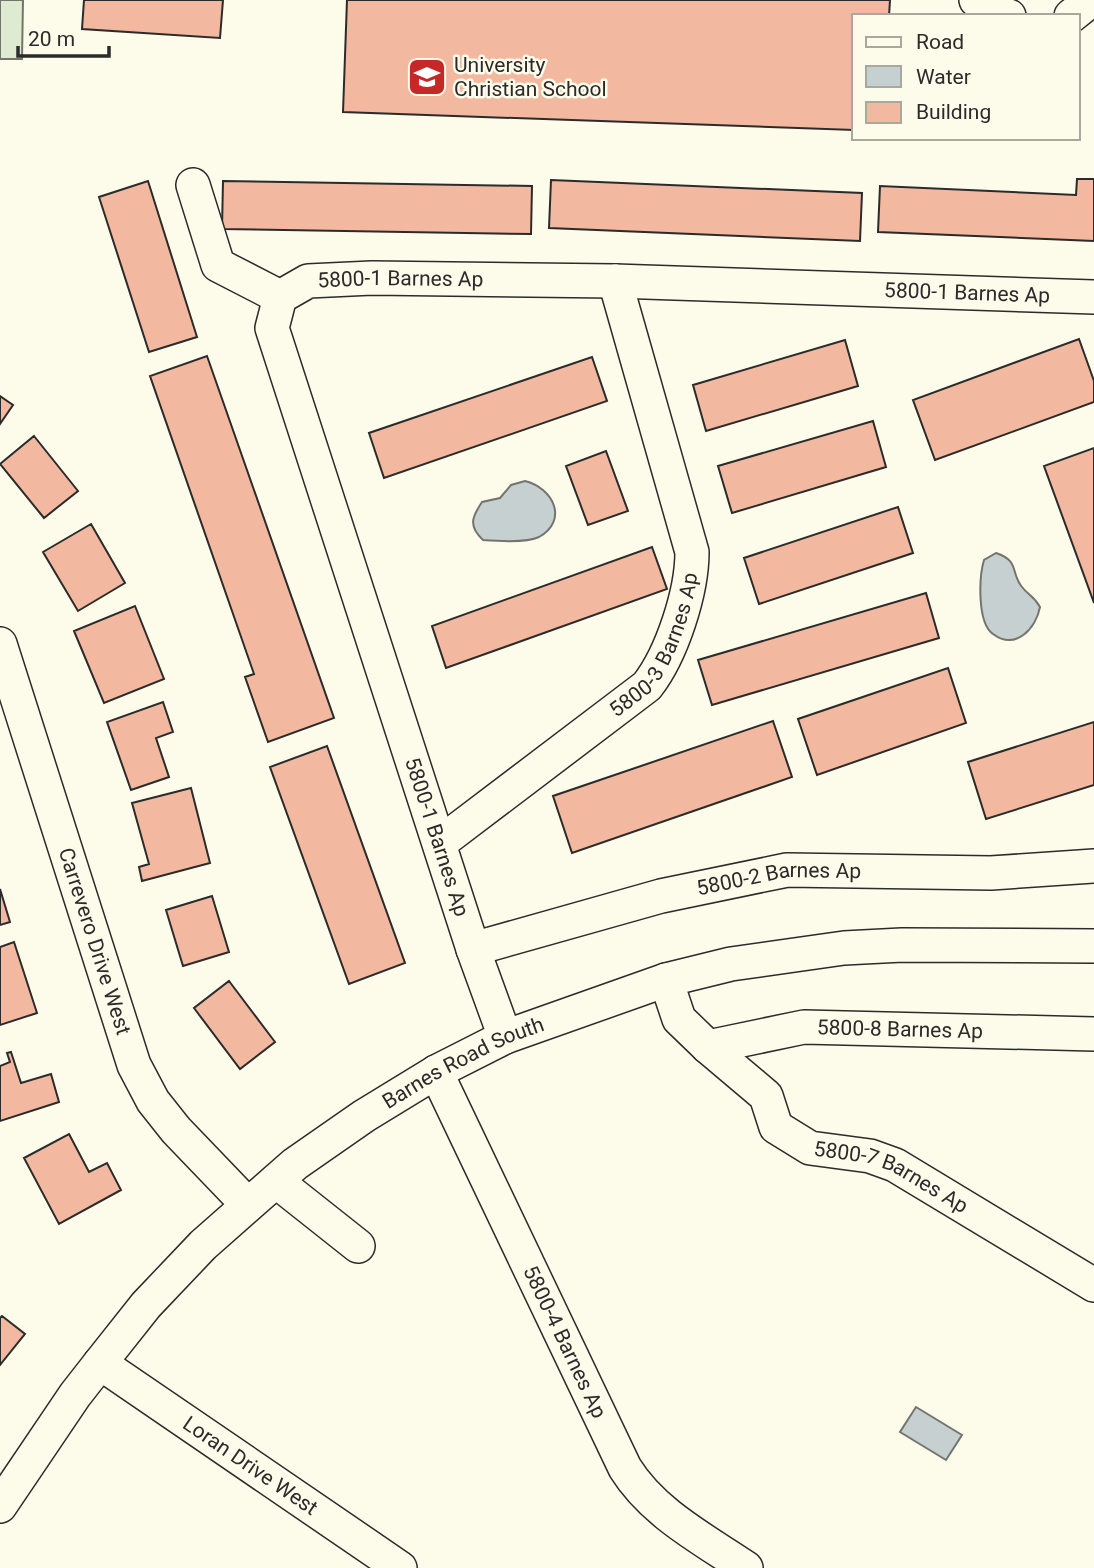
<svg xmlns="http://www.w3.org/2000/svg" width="1094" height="1568" font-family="Roboto,sans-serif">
	<rect width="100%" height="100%" fill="#fdfbea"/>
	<!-- green -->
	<path fill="#deebd1" stroke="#74746e" stroke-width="2" d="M0,0h23l-1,59h-22z"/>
	<!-- water -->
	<path fill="#c7d0d0" stroke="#74746e" stroke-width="2" d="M525,481c28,7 44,39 14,56 -12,6 -43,4 -56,3 -15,-14 -11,-23 -1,-38l18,-4 11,-13z
		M996,553c24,8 14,19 26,34 6,8 12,9 18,20 -4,21 -24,44 -47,27 -16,-11 -14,-57 -9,-74z
		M916,1407l46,28 -16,25 -46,-28z"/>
	<!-- building -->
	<path fill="#f2b8a0" stroke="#2b2b2b" stroke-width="2" d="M84,0h139l-3,38 -138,-9z
		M347,0h543l-1,16h-35v114l-511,-18z
		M1077,179h17v62l-216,-9 2,-46 196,9z
		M551,180l311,13 -2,48 -311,-13z
		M148,181l49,156 -48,15 -50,-155z
		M223,181l309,5 -1,48 -309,-5z
		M1079,339l15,42v21l-159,58 -22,-60z
		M845,340l13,46 -152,45 -13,-46z
		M207,356l127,362 -66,24 -23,-65 9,-3 -104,-298z
		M592,357l15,44 -223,77 -15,-45z
		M0,396l13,9 -13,19z
		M873,421l13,46 -154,46 -14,-47z
		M34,436l44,55 -34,27 -44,-54z
		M1094,448v155l-50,-137z
		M606,451l22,60 -40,14 -22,-59z
		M898,507l15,46 -154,51 -15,-46z
		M91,524l34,59 -47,28 -35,-59z
		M652,547l15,42 -221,79 -14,-42z
		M926,593l13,45 -227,67 -14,-45z
		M135,606l29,73 -60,24 -30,-72z
		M948,668l18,55 -149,52 -19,-56z
		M163,702l10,30 -17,6 13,39 -38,13 -24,-68z
		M773,721l19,56 -220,76 -19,-57z
		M1094,722v63l-108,34 -18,-57z
		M327,746l78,217 -56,21 -79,-217z
		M191,788l19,75 -68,18 -3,-14 10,-3 -17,-61z
		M0,889l10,33 -10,3z
		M212,896l17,56 -46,14 -17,-56z
		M14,942l23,71 -37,12v-78z
		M229,981l46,61 -35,27 -46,-61z
		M11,1052l10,31 30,-9 8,28 -59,19v-55l10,-4 -3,-9z
		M69,1134l20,38 18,-9 14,27 -62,34 -35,-66z
		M2,1316l23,18 -25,31v-47z"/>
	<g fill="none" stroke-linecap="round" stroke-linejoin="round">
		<!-- minor casing -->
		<g stroke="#2b2b2b" stroke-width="36">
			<g id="minor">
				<path d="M976,0l16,12 17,4"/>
				<path d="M1071,16l20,-16"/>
				<path d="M193,185l25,80 62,32"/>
				<path id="s1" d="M0,644l134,421 19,36 23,29 72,75"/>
				<path id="s2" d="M440,843l207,-157c25,-32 45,-94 45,-134l-77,-271"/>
				<path id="s3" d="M473,949l188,-53 126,-26 204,3 103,-7"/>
				<path id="s4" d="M666,980l13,39 29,28 58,49 10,31 34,21 60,8 25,9 199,120"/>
				<path id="s5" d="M505,1037l-32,-88 -201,-621 8,-31 28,-16 64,-3 243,3 479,16"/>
				<path id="s6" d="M708,1047l96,-20 290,7"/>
				<path id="s7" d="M436,1072l189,396c28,45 78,71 121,100"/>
				<path d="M276,1181l82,65"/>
				<path id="s8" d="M100,1363l300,205"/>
				<path id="s9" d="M0,1506l75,-111 25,-32 46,-58 57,-60 92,-81 69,-48 72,-44 69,-35 161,-57 65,-16 113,-16 58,-3 192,1"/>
			</g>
		</g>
		<!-- minor -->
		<use href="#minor" stroke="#fdfbea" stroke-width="33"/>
	</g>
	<!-- icons -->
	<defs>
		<g id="school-square" transform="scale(2.0125)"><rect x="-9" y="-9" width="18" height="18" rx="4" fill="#c62828" stroke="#fdfbea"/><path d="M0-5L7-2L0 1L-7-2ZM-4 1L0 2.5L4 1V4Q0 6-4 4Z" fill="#fff"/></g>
	</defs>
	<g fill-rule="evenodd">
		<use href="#school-square" x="427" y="77"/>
	</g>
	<g text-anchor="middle" stroke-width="5" stroke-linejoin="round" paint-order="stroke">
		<!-- poi labels -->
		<g font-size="21" fill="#2b2b2b" stroke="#fdfbea" text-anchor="start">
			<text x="454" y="72">University<tspan x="454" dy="24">Christian School</tspan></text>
		</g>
		<!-- street labels -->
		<g font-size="21" fill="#2b2b2b" stroke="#fdfbea">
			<text dy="7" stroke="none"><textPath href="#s5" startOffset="903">5800-1 Barnes Ap</textPath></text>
			<text dy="7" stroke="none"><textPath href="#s5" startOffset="1470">5800-1 Barnes Ap</textPath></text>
			<text dy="7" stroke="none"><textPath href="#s2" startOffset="299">5800-3 Barnes Ap</textPath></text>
			<text transform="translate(437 837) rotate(72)" y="7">5800-1 Barnes Ap</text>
			<text dy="7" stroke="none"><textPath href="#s3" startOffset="315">5800-2 Barnes Ap</textPath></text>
			<text dy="7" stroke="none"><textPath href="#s1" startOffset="312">Carrevero Drive West</textPath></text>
			<text dy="7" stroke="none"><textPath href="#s6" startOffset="194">5800-8 Barnes Ap</textPath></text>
			<text dy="7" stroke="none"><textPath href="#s9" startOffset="651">Barnes Road South</textPath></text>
			<text dy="7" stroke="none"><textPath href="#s4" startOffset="317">5800-7 Barnes Ap</textPath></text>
			<text dy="7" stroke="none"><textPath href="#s7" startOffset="299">5800-4 Barnes Ap</textPath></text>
			<text dy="7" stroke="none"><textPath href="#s8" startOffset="182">Loran Drive West</textPath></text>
		</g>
	</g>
	<!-- legend -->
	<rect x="852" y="14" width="228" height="126" fill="#fdfbea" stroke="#a9a89e" stroke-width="2"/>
	<rect x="866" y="37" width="35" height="10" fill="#fdfbea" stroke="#a9a89e" stroke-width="2"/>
	<text x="916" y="49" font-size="21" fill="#2b2b2b">Road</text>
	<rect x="866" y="66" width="35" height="21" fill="#c7d0d0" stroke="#a9a89e" stroke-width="2"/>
	<text x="916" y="84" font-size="21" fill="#2b2b2b">Water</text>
	<rect x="866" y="102" width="35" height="21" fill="#f2b8a0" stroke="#a9a89e" stroke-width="2"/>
	<text x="916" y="119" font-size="21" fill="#2b2b2b">Building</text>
	<!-- scale -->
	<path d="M18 46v10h91v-10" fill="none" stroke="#2b2b2b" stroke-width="3.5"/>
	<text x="28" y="46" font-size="21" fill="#2b2b2b" stroke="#fdfbea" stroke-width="5" paint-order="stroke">20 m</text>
</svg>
